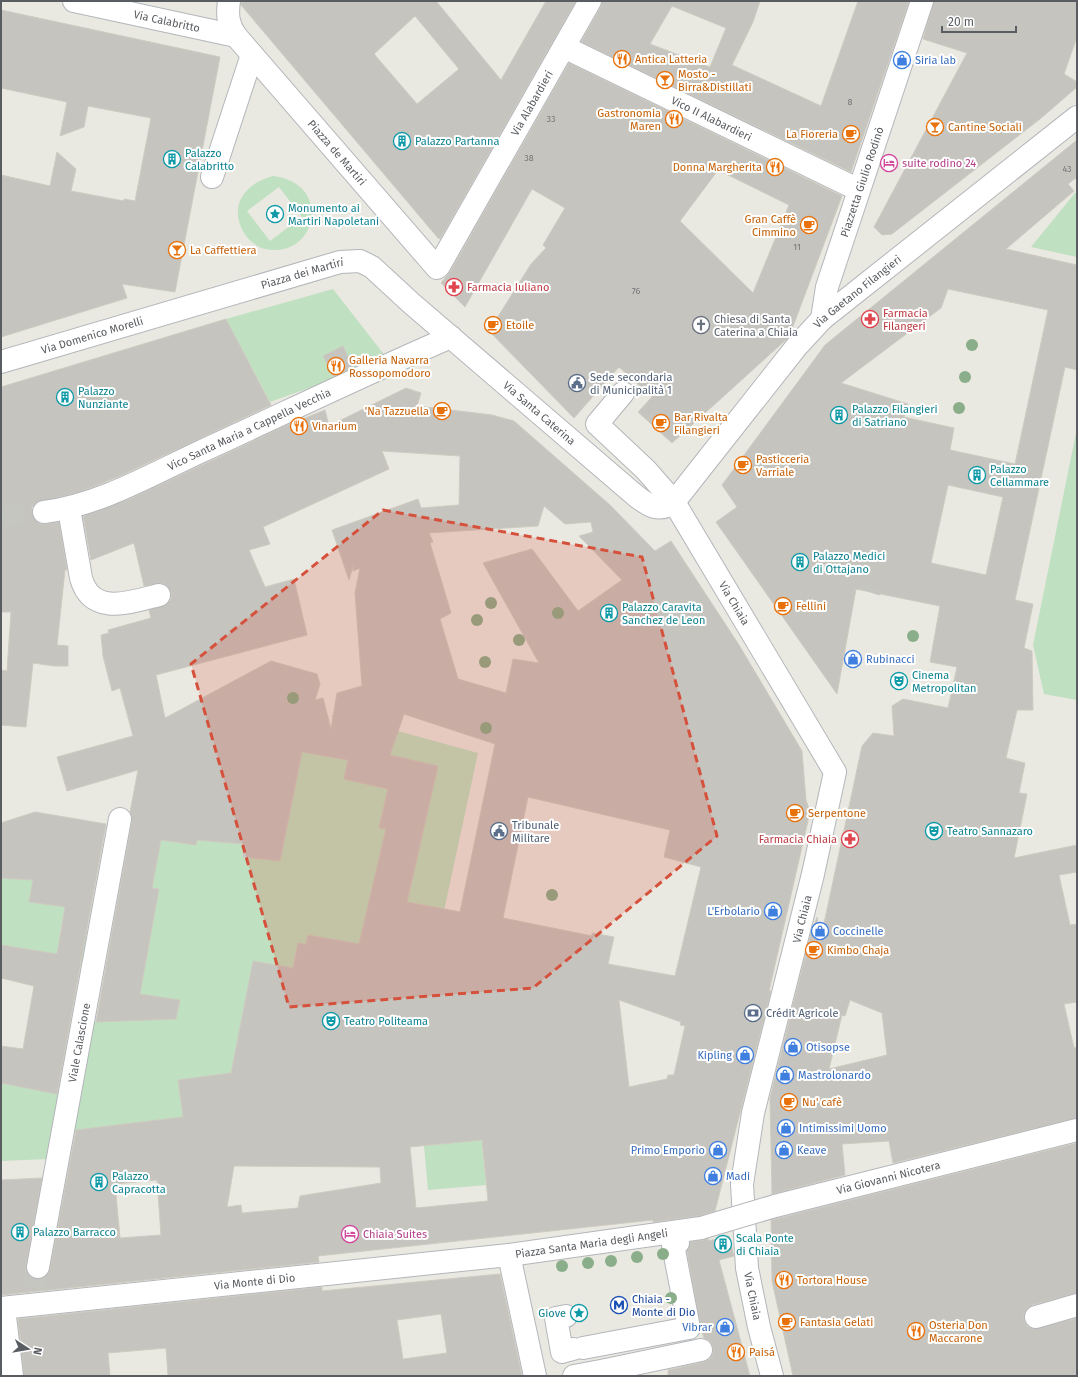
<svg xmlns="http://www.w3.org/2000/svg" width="1078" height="1377" font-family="'Fira Sans',sans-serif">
	<rect width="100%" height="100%" fill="#eae9e1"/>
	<!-- green -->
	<path fill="#bfe0c1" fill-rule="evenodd" d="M273,176c61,7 44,84 -8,73 -11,-3 -20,-12 -24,-22 -11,-26 8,-45 32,-51zM279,187l23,30 -32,24 -23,-30z
		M1075,193h2v64l-46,-10z
		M333,289l53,68 -52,22 -64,23 -44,-83z
		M1077,428v272l-33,-6 -11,-49z
		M330,715l35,7 113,31 -42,195 -104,2 2,-10 -26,-5 -2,9 -8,-1 -3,12 5,15 -47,-9 -22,112 -53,7 5,37 -113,14 21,-109 85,-3 3,-19 -39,-6 19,-105 -22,-4 24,-45 35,5 1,-5 46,4v13l37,4 22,-109 20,3 6,-28 7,-3 1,-4z
		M1,878l32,2 -4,22 36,5 -5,26 28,5 -4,21 -83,-14z
		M1,1083l59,11 -12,65 -47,2z
		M480,1122l6,63 -58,5 -4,-44 45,-5z"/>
	<!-- building -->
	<path fill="#c6c4be" stroke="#cecbc0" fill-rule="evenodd" d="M241,1h195l65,79 45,-79h30l-136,238 -2,-1 -197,-233zM415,16l44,53 -42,35 -43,-50z
		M602,1h158l-7,21 -21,43 89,41 37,-105h51l-58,171 -270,-130 20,-35zM672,6l54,22 -16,39 -60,-23z
		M934,1h143v36l-13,37 13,8v5l-37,32 -148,115 -10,1 -8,-8 93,-174 -44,-14z
		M1,10l219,47 -45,235 -53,-8 5,14 -126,39v-162l49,11 7,-34 19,17 -5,22 53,10v-2l11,2 16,-83 -63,-12 -4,21 -24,9 7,-34 -66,-14z
		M569,63l273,133 -53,141 -117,106 -34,-31 14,-15 -33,-30 -45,51 -85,-87 42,-67 15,-16 -3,-3 22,-37 -33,-19 -67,118 -24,-24 9,-11zM718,170l71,35 -36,88 -73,-72z
		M1077,140v37l-9,7 6,7 -68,58 71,16v105l-12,-3 -50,233 18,4 -9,44 8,3 1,59h-16l-11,48 19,5 -6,30 8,1 -13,64 63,-13v27l-18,3 11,50 7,-1v78l-13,2 10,44 3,-1v71l-184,45 -4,-22 -47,3 3,31 -73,19 -2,-96 41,-165 6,-16 3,25 42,-196 11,-13 21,3 -2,-30 11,-7 45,9 9,-41 -27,-5 10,-56 -84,-17 -19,105 -121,-172 21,-15 -15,-22 103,-140zM948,289l100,21 -33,154 -65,-14 4,-22 -50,-11 4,-13 -67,-21 100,-75zM948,485l55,12 -17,78 -55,-12zM850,1000l32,13 5,42 -58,14 13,-54 3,1z
		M226,319l45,86 -151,71 -38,15 -46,12 -4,4v7l3,6 4,4h7l13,-2 8,48h-2l-8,75 11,1v20h-14l-21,-3 -7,64 -25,-2v-55l6,1 4,-59h-10v-225z
		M343,346l10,21 -20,9 -10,-20z
		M406,388l15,5 -4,13 75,9 22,6 96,84 45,46 16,-10 68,104 63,106 4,49 4,12 -41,179h2l-56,220 -17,5 -45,6v-2l-335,36 1,6 -318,33v-115l41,-2 -16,87v7l4,5 6,2h7l5,-4 2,-6 26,-139 107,-13 -5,-37 53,-7 22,-112 40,7 5,-25 8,1 2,-9 51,9 27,-115 -7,-1 9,-39 -44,-10 4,-19 -46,-8 -22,109 -37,-4v-13l-46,-4 -1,5 -35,-5 -9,48 7,1 -19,105 40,6 -4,19 -80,3 36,-201 -2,-9 8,-42 -71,21 -10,-34 76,-21 -13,-48 -8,3 -9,-35 -2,-21 8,-2 -1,-3 43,-12 -2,-8 18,-6 4,-5v-7l-3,-5 -6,-4 -18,3 -10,-43 -43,17 -8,-44 47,-17 153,-72 42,-17 4,16zM382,451l78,5 -1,49 -38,3 -3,-9 -86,31 17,50 4,-14v5l7,-3 -5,25 7,93 -25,7 -6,36 -8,-31 -8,2 5,-16 -3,-10 -46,-13 -106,57 -9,-43 151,-40 -13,-56 -29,8 -16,-37 21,-6 -7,-17 126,-58zM544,506l21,18 26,-2 2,10 -14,4 43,44 -44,31 -46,-62 -49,14 56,100 -26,-4 -7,34 -48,-14 -18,-60 11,-6 -21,-70 3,-1 -4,-9 109,-7zM404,714l91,30 -35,168 -53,-10 31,-136 -48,-11zM528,797l142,33 -6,27 37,10 -26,109 -67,-12 6,-27 -22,-4v3l-89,-18zM619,1000l62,22 -1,3 5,1 -11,49h-6l-1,4 -38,8zM482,1140l6,61 -72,7 -6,-61zM234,1166l146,1 1,16 -81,13 -2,12 -56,5 -1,-8 -14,2zM157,1180l4,55 -41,3 -5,-54z
		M35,812l71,12 -49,270 -56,-11v-37l22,3 11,-63 -33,-8v-33l56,9 8,-47 -36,-5 4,-22 -32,-2v-55z
		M1077,1143v150l-45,12 -5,4 -3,5v6l3,6 6,3 44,-11v58h-284l-21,-95 -1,-61z
		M729,1236l5,20 -15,4 31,116h-82v-6l36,-8 6,-3 3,-5v-7l-3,-6 -6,-3 -3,-9 -14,-78 3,-9 19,-3 -1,2z
		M500,1274l22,102h-354l-2,-28 -58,5 2,23h-86l-6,-57 304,-32v4zM441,1314l6,39 -44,6 -6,-39z"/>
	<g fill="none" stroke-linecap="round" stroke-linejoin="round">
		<!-- minor-tunnel -->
		<path stroke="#c6c6c1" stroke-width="22" stroke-dasharray="22 11" stroke-linecap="butt" d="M1,516l43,-4
			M869,592l2,-6
			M34,1288l4,-21"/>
		<!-- minor casing -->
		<g stroke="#b3b6ba" stroke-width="24">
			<g id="minor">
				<path id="s1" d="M74,1l162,35"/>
				<path id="s2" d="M229,1c-2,14 -1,24 7,35l201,232 2,-2 151,-265"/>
				<path id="s3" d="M564,47l295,143"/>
				<path d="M212,177l40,-122"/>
				<path id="s4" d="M822,319l5,-32 95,-286"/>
				<path id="s5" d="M1,362l339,-100 20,-1 12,6 39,36 225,193c13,10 23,17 38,6l123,-156 25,-27 255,-202"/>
				<path id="s6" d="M623,393l-26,31 49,46 28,32 161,270 -22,102 -60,239 -11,71 5,84 12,59 13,49"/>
				<path d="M69,509l12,69c11,39 50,24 78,17"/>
				<path id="s7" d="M44,512c56,-7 108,-38 158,-61 83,-38 165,-78 249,-114"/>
				<path id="s8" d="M775,1206l302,-76"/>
				<path d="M509,1255l26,121"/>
				<path id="s9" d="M38,1267l82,-448"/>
				<path id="s10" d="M1,1308l508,-53 192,-27"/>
				<path d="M4,1308l8,68"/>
				<path d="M566,1316l-10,2 6,34 11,-3"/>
				<path d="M1036,1317l41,-12"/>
				<path d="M583,1348l106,-20 -16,-83 5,-2"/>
				<path d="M606,1370l95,-20"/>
				<path d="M574,1376l32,-6 2,6"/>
			</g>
		</g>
		<!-- minor -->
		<use href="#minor" stroke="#fff" stroke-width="22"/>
		<!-- minor-bridge casing -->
		<g stroke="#b3b6ba" stroke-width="24" stroke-linecap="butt">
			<path id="minor-bridge" d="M701,1228l74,-22"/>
		</g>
		<!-- minor-bridge -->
		<use href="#minor-bridge" stroke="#fff" stroke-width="22"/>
	</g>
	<!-- trees -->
	<g fill="#8aad8a">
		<circle cx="972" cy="345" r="6"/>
		<circle cx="965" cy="377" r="6"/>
		<circle cx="959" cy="408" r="6"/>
		<circle cx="491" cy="603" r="6"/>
		<circle cx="558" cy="613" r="6"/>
		<circle cx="477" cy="620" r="6"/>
		<circle cx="913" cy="636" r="6"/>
		<circle cx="519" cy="640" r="6"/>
		<circle cx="485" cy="662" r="6"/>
		<circle cx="293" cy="698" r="6"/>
		<circle cx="486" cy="728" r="6"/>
		<circle cx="552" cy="895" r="6"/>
		<circle cx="663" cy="1254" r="6"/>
		<circle cx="637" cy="1257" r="6"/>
		<circle cx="611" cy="1261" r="6"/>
		<circle cx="588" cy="1263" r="6"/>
		<circle cx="562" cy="1266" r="6"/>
		<circle cx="671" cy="1298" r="6"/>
	</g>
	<!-- marked area -->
	<path fill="#d5513c" fill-opacity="0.2" stroke="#d5513c" stroke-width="3" stroke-dasharray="8 5" stroke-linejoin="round" d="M383,510l259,47 75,279 -184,152 -244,19 -98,-343z"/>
	<!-- icons -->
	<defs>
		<g id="restaurant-ring" transform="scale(0.9)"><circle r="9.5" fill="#fff" stroke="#e8710a" stroke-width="1.5"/><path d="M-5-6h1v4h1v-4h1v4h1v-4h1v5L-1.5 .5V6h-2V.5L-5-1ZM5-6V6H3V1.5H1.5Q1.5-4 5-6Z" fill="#e8710a"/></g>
		<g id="shop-ring" transform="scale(0.9)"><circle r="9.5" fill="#fff" stroke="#3f7fe0" stroke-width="1.5"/><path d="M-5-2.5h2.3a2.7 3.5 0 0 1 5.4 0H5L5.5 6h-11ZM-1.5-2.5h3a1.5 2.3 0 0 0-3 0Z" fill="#3f7fe0"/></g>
		<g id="bar-ring" transform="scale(0.9)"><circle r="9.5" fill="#fff" stroke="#e8710a" stroke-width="1.5"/><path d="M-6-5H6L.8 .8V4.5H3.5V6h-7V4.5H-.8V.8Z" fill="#e8710a"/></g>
		<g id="cafe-ring" transform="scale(0.9)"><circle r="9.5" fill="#fff" stroke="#e8710a" stroke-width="1.5"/><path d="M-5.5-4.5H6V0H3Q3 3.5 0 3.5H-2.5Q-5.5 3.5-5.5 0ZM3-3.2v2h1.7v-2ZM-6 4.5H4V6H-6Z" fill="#e8710a"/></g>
		<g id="building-ring" transform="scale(0.9)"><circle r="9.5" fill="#fff" stroke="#0f9aa8" stroke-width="1.5"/><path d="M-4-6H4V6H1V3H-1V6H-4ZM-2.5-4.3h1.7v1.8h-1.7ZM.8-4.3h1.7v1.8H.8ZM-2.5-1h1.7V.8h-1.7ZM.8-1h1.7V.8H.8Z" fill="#0f9aa8"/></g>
		<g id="hotel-ring" transform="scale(0.9)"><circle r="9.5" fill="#fff" stroke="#d1479c" stroke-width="1.5"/><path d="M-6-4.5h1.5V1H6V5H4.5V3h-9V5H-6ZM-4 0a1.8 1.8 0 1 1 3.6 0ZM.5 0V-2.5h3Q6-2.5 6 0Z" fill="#d1479c"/></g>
		<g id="sight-ring" transform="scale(0.9)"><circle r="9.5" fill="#fff" stroke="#0f9aa8" stroke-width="1.5"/><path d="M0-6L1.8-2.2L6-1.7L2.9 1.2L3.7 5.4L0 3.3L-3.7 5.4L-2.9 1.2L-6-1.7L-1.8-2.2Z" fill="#0f9aa8"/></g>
		<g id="pharmacy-ring" transform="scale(0.9)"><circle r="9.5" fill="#fff" stroke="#e0444e" stroke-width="1.5"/><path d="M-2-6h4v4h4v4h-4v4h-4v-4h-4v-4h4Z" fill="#e0444e"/></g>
		<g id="church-ring" transform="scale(0.9)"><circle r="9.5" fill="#fff" stroke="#6b7280" stroke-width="1.5"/><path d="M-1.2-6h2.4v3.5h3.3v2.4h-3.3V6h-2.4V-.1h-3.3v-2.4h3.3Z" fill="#6b7280"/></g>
		<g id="civic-ring" transform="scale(0.9)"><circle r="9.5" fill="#fff" stroke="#5c6f8a" stroke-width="1.5"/><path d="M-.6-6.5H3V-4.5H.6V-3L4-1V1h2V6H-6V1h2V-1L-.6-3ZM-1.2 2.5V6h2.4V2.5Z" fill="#5c6f8a"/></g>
		<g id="theatre-ring" transform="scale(0.9)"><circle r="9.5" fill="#fff" stroke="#0f9aa8" stroke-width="1.5"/><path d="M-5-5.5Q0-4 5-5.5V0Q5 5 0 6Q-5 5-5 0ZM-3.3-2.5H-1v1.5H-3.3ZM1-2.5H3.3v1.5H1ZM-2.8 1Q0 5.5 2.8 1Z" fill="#0f9aa8"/></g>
		<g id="bank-ring" transform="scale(0.9)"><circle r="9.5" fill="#fff" stroke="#5c6f8a" stroke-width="1.5"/><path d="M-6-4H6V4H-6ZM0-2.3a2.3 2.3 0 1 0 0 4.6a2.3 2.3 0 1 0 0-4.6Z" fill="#5c6f8a"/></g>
		<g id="metro-ring" transform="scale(0.9)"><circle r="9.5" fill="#fff" stroke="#1a4fb4" stroke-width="1.5"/><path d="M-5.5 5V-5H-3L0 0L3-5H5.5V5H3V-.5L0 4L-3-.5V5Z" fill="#1a4fb4"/></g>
	</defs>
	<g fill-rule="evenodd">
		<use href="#restaurant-ring" x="622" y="59"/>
		<use href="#shop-ring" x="902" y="60"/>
		<use href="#bar-ring" x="665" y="80"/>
		<use href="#restaurant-ring" x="674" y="119"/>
		<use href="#bar-ring" x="935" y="127"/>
		<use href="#cafe-ring" x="851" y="134"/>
		<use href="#building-ring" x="402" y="141"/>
		<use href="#building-ring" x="172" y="159"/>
		<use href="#hotel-ring" x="889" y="163"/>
		<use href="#restaurant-ring" x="775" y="167"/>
		<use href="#sight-ring" x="275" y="214"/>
		<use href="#cafe-ring" x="809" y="225"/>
		<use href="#bar-ring" x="177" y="250"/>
		<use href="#pharmacy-ring" x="454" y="287"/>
		<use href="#pharmacy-ring" x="870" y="319"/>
		<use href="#cafe-ring" x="493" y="325"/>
		<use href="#church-ring" x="701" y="325"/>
		<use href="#restaurant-ring" x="336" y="366"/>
		<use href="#civic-ring" x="577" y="383"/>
		<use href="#building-ring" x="65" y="397"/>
		<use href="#cafe-ring" x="442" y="411"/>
		<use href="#building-ring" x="839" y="415"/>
		<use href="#cafe-ring" x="661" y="423"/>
		<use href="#restaurant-ring" x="299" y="426"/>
		<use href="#cafe-ring" x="743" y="465"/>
		<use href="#building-ring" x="977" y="475"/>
		<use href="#building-ring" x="800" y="562"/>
		<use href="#cafe-ring" x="783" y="606"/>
		<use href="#building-ring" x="609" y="613"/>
		<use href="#shop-ring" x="853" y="659"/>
		<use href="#theatre-ring" x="899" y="681"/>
		<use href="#cafe-ring" x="795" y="813"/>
		<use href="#civic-ring" x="499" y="831"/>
		<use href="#theatre-ring" x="934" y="831"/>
		<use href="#pharmacy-ring" x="850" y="839"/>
		<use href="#shop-ring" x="773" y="911"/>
		<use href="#shop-ring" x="820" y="931"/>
		<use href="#cafe-ring" x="814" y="950"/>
		<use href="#bank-ring" x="753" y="1013"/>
		<use href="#theatre-ring" x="331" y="1021"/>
		<use href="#shop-ring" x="793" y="1047"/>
		<use href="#shop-ring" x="745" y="1055"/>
		<use href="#shop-ring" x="785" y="1075"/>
		<use href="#cafe-ring" x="789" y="1102"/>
		<use href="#shop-ring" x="786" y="1128"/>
		<use href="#shop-ring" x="718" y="1150"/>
		<use href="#shop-ring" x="784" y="1150"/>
		<use href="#shop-ring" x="713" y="1176"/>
		<use href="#building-ring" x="99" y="1182"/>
		<use href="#building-ring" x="20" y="1232"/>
		<use href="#hotel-ring" x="350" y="1234"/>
		<use href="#building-ring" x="723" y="1244"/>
		<use href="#restaurant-ring" x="784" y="1280"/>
		<use href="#metro-ring" x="619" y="1305"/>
		<use href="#sight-ring" x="579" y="1313"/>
		<use href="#cafe-ring" x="787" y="1322"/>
		<use href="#shop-ring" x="725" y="1327"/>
		<use href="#restaurant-ring" x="916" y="1331"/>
		<use href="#restaurant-ring" x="736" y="1352"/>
	</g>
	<g text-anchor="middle" stroke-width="4" stroke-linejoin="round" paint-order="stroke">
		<!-- number labels -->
		<g font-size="9" fill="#747678">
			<text x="850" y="105">8</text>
			<text x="551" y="122">33</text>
			<text x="529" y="161">38</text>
			<text x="1067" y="172">43</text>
			<text x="797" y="250">11</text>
			<text x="636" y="294">76</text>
		</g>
		<!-- street labels -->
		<g font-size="11" fill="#595c60" stroke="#fff">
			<text dy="4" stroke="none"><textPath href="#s1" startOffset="95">Via Calabritto</textPath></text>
			<text dy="4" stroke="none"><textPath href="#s2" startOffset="534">Via Alabardieri</textPath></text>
			<text dy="4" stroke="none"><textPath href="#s3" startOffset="164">Vico II Alabardieri</textPath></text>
			<text dy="4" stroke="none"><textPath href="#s2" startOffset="191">Piazza de Martiri</textPath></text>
			<text dy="4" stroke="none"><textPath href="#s4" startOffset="143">Piazzetta Giulio Rodinò</textPath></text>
			<text dy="4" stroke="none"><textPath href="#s5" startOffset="314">Piazza dei Martiri</textPath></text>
			<text dy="4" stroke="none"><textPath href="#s5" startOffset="1059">Via Gaetano Filangieri</textPath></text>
			<text dy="4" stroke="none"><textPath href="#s5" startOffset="95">Via Domenico Morelli</textPath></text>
			<text dy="4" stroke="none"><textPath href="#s5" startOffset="609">Via Santa Caterina</textPath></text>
			<text dy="4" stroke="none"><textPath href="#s7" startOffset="222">Vico Santa Maria a Cappella Vecchia</textPath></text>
			<text dy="4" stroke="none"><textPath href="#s6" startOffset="268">Via Chiaia</textPath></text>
			<text transform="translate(802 919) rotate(-76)" y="4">Via Chiaia</text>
			<text dy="4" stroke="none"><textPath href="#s9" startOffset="228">Viale Calascione</textPath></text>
			<text dy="4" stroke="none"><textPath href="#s8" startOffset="117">Via Giovanni Nicotera</textPath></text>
			<text dy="4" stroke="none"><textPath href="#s10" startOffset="594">Piazza Santa Maria degli Angeli</textPath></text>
			<text dy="4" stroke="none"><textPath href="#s10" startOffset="255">Via Monte di Dio</textPath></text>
			<text dy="4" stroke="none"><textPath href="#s6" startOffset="1000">Via Chiaia</textPath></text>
		</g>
		<!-- food labels -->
		<g font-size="11" fill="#c56008" stroke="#fff" text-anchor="start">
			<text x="635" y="63">Antica Latteria</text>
			<text x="678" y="78">Mosto -<tspan x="678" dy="13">Birra&amp;Distillati</tspan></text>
			<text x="661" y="117" text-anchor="end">Gastronomia<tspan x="661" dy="13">Maren</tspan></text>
			<text x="948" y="131">Cantine Sociali</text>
			<text x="838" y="138" text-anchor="end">La Fioreria</text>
			<text x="762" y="171" text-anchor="end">Donna Margherita</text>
			<text x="796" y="223" text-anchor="end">Gran Caffè<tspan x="796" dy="13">Cimmino</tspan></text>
			<text x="190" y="254">La Caffettiera</text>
			<text x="506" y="329">Etoile</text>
			<text x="349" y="364">Galleria Navarra<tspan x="349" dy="13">Rossopomodoro</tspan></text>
			<text x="429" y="415" text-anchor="end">'Na Tazzuella</text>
			<text x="674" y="421">Bar Rivalta<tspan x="674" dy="13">Filangieri</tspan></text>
			<text x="312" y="430">Vinarium</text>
			<text x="756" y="463">Pasticceria<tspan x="756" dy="13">Varriale</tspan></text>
			<text x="796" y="610">Fellini</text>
			<text x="808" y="817">Serpentone</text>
			<text x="827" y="954">Kimbo Chaja</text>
			<text x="802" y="1106">Nu' cafè</text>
			<text x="797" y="1284">Tortora House</text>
			<text x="800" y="1326">Fantasia Gelati</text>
			<text x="929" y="1329">Osteria Don<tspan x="929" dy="13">Maccarone</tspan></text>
			<text x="749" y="1356">Paisá</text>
		</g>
		<!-- shop labels -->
		<g font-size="11" fill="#366cbe" stroke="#fff" text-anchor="start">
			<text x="915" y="64">Siria lab</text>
			<text x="866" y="663">Rubinacci</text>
			<text x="760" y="915" text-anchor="end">L'Erbolario</text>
			<text x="833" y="935">Coccinelle</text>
			<text x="806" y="1051">Otisopse</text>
			<text x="732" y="1059" text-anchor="end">Kipling</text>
			<text x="798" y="1079">Mastrolonardo</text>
			<text x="799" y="1132">Intimissimi Uomo</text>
			<text x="705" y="1154" text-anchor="end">Primo Emporio</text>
			<text x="797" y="1154">Keave</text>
			<text x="726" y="1180">Madi</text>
			<text x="712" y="1331" text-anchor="end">Vibrar</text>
		</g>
		<!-- culture labels -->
		<g font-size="11" fill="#0d838f" stroke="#fff" text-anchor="start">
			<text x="415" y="145">Palazzo Partanna</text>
			<text x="185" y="157">Palazzo<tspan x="185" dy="13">Calabritto</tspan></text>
			<text x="288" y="212">Monumento ai<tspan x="288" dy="13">Martiri Napoletani</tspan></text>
			<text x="78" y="395">Palazzo<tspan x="78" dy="13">Nunziante</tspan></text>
			<text x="852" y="413">Palazzo Filangieri<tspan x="852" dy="13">di Satriano</tspan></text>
			<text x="990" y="473">Palazzo<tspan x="990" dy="13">Cellammare</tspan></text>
			<text x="813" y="560">Palazzo Medici<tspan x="813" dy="13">di Ottajano</tspan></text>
			<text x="622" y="611">Palazzo Caravita<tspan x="622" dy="13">Sanchez de Leon</tspan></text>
			<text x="912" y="679">Cinema<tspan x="912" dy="13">Metropolitan</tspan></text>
			<text x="947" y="835">Teatro Sannazaro</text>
			<text x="344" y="1025">Teatro Politeama</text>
			<text x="112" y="1180">Palazzo<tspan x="112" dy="13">Capracotta</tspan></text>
			<text x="33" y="1236">Palazzo Barracco</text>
			<text x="736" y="1242">Scala Ponte<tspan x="736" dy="13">di Chiaia</tspan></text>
			<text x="566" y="1317" text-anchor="end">Giove</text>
		</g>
		<!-- hotel labels -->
		<g font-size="11" fill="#b23c85" stroke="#fff" text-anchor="start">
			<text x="902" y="167">suite rodino 24</text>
			<text x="363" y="1238">Chiaia Suites</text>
		</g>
		<!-- health labels -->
		<g font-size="11" fill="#be3a42" stroke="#fff" text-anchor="start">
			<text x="467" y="291">Farmacia Iuliano</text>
			<text x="883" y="317">Farmacia<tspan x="883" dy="13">Filangeri</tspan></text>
			<text x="837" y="843" text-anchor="end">Farmacia Chiaia</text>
		</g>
		<!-- worship labels -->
		<g font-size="11" fill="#5b616d" stroke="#fff" text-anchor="start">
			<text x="714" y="323">Chiesa di Santa<tspan x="714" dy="13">Caterina a Chiaia</tspan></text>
		</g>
		<!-- service labels -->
		<g font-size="11" fill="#4e5e75" stroke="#fff" text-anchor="start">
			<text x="590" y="381">Sede secondaria<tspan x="590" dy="13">di Municipalità 1</tspan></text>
			<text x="512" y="829">Tribunale<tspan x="512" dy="13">Militare</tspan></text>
			<text x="766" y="1017">Crédit Agricole</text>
		</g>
		<!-- transit labels -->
		<g font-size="11" fill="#164399" stroke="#fff" text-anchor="start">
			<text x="632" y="1303">Chiaia -<tspan x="632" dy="13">Monte di Dio</tspan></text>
		</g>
	</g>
	<!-- border -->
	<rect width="1078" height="1377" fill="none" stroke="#595c60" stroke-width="4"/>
	<!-- north arrow -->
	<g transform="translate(28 1349) rotate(102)" stroke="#ffffff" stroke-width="3" paint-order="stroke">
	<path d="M0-3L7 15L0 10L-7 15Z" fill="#595c60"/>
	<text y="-6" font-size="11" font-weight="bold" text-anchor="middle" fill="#595c60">N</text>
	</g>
	<!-- scale -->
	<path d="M942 26v6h74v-6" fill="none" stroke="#595c60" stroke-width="2"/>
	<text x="948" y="26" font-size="12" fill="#595c60" stroke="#ffffff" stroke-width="3" paint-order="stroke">20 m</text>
</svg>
